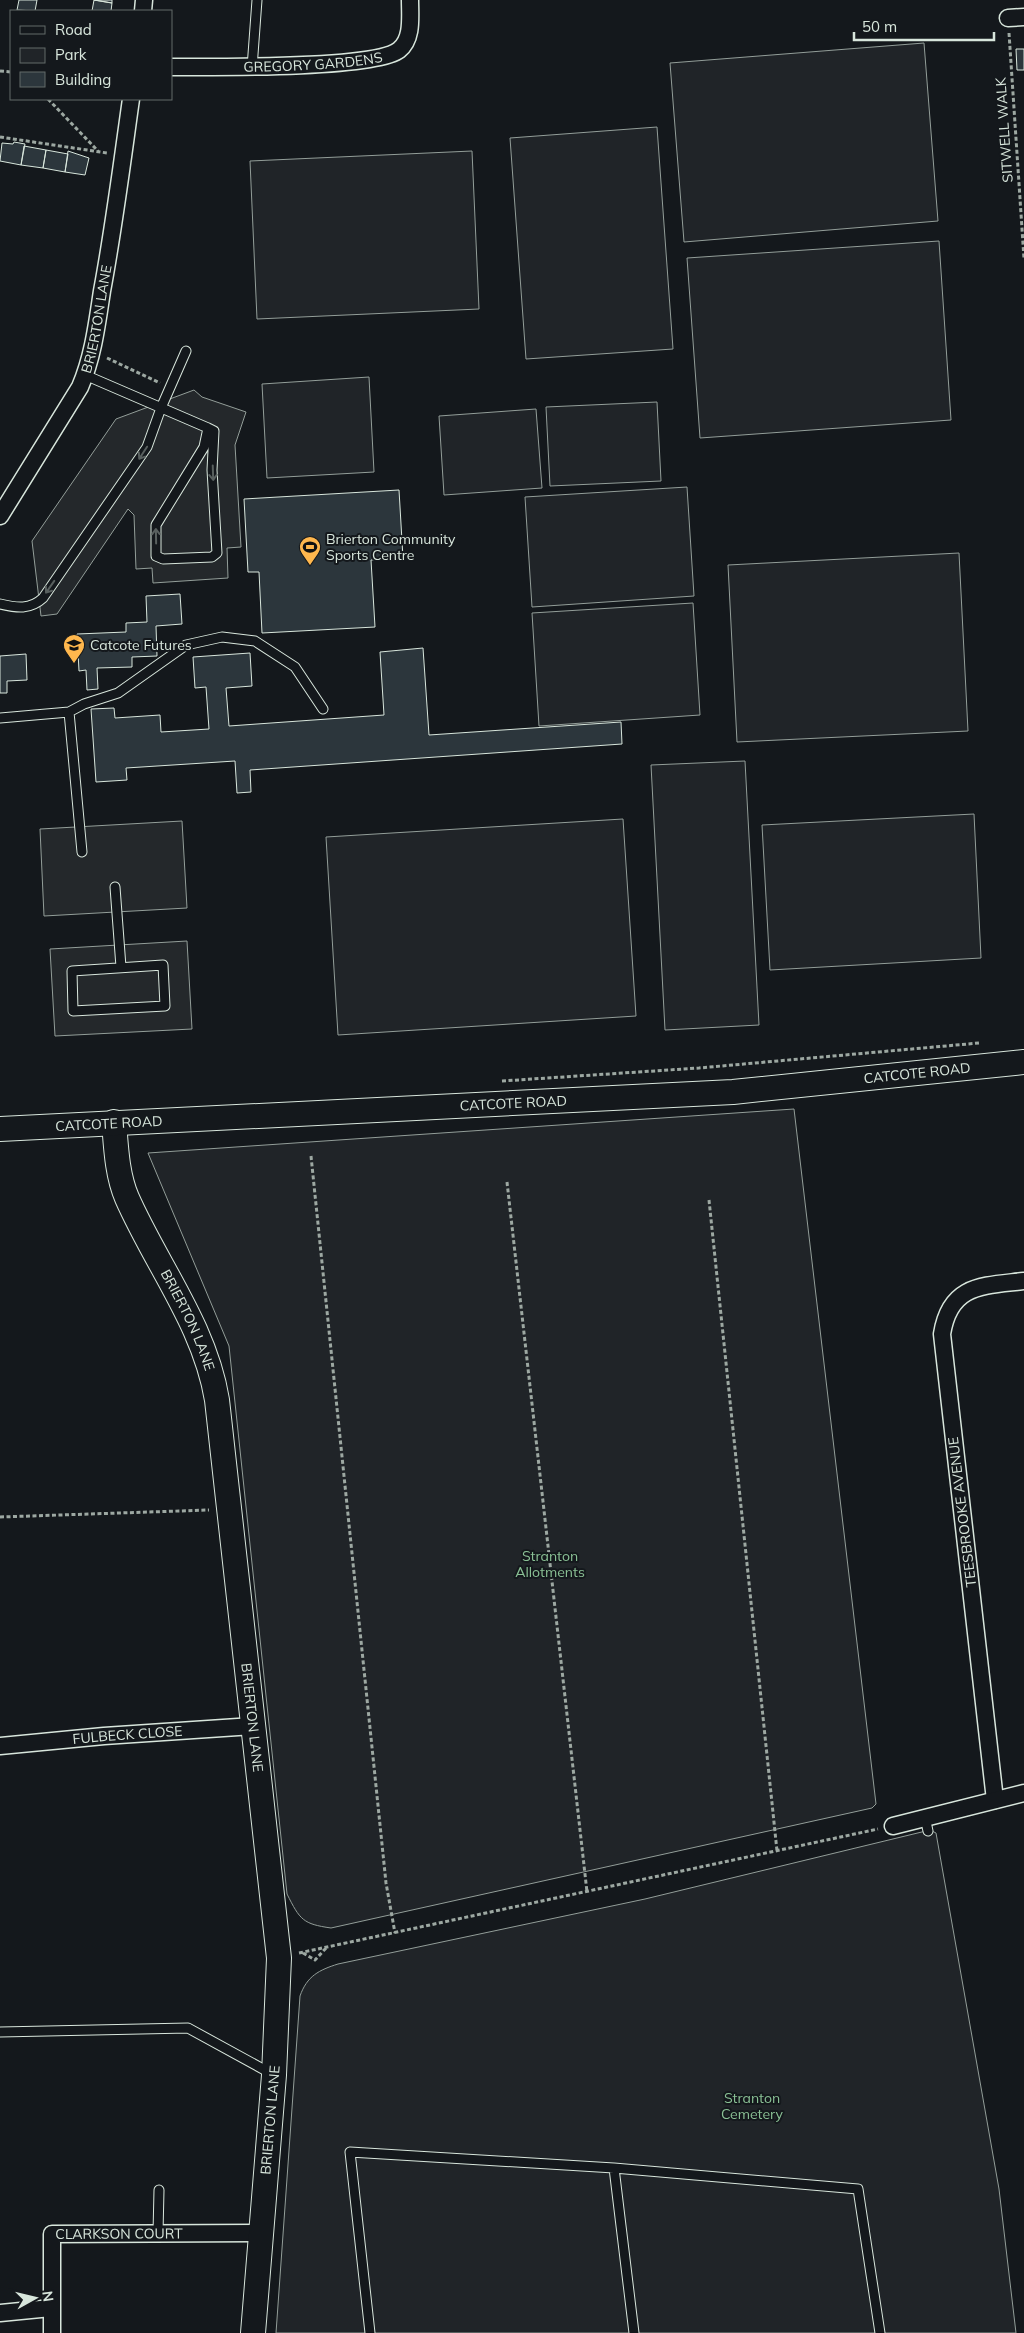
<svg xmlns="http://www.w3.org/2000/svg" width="1024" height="2333" font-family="Mulish,sans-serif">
	<rect width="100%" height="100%" fill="#14181c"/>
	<!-- green -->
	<path fill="#202428" stroke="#939e99" d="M924,43l14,178 -254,21 -14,-179z
		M657,127l16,222 -147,10 -16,-221z
		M472,151l7,158 -222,10 -7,-158z
		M939,241l12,179 -251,18 -13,-180z
		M369,377l5,95 -107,6 -5,-94z
		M657,402l4,79 -111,5 -4,-79z
		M536,409l6,79 -98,7 -5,-79z
		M687,487l7,109 -162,11 -7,-110z
		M959,553l9,178 -231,11 -9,-177z
		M693,603l7,112 -161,11 -7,-113z
		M745,761l14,264 -94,5 -14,-265z
		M974,814l7,144 -211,12 -8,-145z
		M623,819l13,197 -298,19 -12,-198z
		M794,1109l82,695 -4,4 -541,120c-28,-4 -31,-8 -44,-34l-58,-548 -81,-193z
		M930,1830l6,3 63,356 17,144h-740l24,-337c7,-20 19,-26 38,-32l307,-65z"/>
	<!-- parking -->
	<path fill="#24282b" stroke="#939e99" d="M194,390l8,7 44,15 -11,33 6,102 -14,1 1,30 -75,5 -1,-15 -16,1 -2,-54 -6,-6 -71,105 -16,2 -9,-75 84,-122z
		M182,821l5,87 -143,8 -4,-87z
		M187,941l5,88 -137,7 -5,-87z"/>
	<!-- building -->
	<path fill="#2c363c" stroke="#d8e6dc" d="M19,0h18l-2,11 -18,-1z
		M94,0l18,3 -1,8h-19z
		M94,0h18v3z
		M1016,49h8v21h-7z
		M14,142l11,2 -4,21 -21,-4 2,-18 11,1z
		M24,146l22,4 -3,18 -22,-3z
		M46,150l22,4 -3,18 -22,-4z
		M68,151l21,7 -4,17 -20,-3z
		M399,490l4,68 -32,2 4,67 -113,6 -3,-61h-11l-4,-73z
		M180,594l2,30 -26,2 1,30 -25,1v10l-35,1 1,21 -11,1 -1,-20 -7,1 -2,-37 49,-2v-9l21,-1 -1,-26z
		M423,648l6,87 192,-13 1,22 -372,26 1,22 -14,1 -2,-32 -109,7 1,12 -31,2 -5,-73 23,-1 1,10 45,-3 1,17 48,-3 -3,-42 -11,1 -2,-31 57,-4 2,33 -26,2 3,38 155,-11 -4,-63z
		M26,654l1,26 -20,1v12h-7v-37z"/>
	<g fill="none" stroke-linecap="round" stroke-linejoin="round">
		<!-- lane casing -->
		<g stroke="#d8e6dc" stroke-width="11">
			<path id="lane" d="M252,68l5,-68
				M85,375l123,53 6,3 -2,39 5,83 -5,4 -49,2 -7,-3v-31l48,-78 4,-19
				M0,604c17,4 30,6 43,-6l104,-151 14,-39 25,-57
				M69,712l15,-8 34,-11 68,-48 36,-8 33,4 40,26 28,42
				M0,718l69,-6 13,140
				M115,887l6,80
				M163,965l2,41 -92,5 -1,-40z
				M925,1817l3,14
				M0,2032l188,-4 84,46
				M614,2168l20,165
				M158,2233l1,-43
				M370,2333l-20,-181 264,16 244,21 22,144"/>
		</g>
		<!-- street casing -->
		<g stroke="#d8e6dc" stroke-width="19">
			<g id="street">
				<path d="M143,11l1,-11"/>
				<path d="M1008,18l16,-1"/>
				<path id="s1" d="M171,67c38,0 204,2 228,-17 14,-11 11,-33 11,-50"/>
				<path id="s2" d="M0,516l80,-129c13,-30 17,-63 22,-96 12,-64 20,-128 29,-192"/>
				<path id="s3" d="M0,1746l104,-10 149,-10"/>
				<path d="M995,1800l-53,-466c8,-50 40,-48 82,-53"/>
				<path d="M893,1826l131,-33"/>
				<path d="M0,2313l51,-5"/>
				<path id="s4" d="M52,2333v-99l209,-1"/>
			</g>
		</g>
		<!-- secondary casing -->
		<g stroke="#d8e6dc" stroke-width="26">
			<g id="secondary">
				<path id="s5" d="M114,1122c2,25 3,53 13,76 30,68 78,128 90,202l62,558 -5,117 -21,258"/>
				<path id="s6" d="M0,1129l733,-37 291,-30"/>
			</g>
		</g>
		<!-- path -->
		<path stroke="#9da8a2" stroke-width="3" stroke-dasharray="4 2.5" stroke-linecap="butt" d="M1009,33l15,226
			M0,71l11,1
			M48,99l51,53
			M0,137l107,16
			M107,358l53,25
			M502,1081l197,-13 280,-25
			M311,1156l75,727 9,50
			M507,1182l80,710
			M709,1200l68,651
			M0,1517l209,-7
			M299,1953l579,-124
			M303,1953l12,7 12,-13"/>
		<!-- lane -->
		<use href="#lane" stroke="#14181c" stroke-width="9"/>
		<!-- street -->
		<use href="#street" stroke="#14181c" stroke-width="16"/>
		<!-- secondary -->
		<use href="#secondary" stroke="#14181c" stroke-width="24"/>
	</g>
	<!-- one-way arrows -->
	<defs><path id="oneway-shaft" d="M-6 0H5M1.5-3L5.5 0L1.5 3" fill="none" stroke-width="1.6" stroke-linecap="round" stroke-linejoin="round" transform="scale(1.25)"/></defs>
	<g stroke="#59605f">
		<use href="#oneway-shaft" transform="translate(143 453) rotate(123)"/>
		<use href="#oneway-shaft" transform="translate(213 473) rotate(88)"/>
		<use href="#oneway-shaft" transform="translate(156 536) rotate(-91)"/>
		<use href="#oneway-shaft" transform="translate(50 587) rotate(125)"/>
	</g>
	<!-- icons -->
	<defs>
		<g id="stadium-pin" transform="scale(1.125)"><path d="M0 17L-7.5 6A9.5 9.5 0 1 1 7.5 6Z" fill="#ffb74d" stroke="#14181c"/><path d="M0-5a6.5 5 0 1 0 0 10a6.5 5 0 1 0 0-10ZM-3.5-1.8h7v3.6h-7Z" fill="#111"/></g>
		<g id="school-pin" transform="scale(1.125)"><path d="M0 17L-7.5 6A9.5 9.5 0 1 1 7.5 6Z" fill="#ffb74d" stroke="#14181c"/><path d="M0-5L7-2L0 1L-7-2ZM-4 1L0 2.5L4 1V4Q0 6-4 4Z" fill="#111"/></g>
	</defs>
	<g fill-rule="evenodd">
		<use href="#stadium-pin" x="310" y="547"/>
		<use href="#school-pin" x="74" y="645"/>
	</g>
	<g text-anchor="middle" stroke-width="4" stroke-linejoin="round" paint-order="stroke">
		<!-- street labels -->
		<g font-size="14" fill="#d8e6dc" stroke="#14181c">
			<text dy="5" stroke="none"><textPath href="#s1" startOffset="142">GREGORY GARDENS</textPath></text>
			<text transform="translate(1004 130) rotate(-94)" y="5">SITWELL WALK</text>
			<text dy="5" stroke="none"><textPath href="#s2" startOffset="222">BRIERTON LANE</textPath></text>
			<text dy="5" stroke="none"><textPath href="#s6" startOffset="919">CATCOTE ROAD</textPath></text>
			<text dy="5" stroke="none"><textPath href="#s6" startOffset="514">CATCOTE ROAD</textPath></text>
			<text dy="5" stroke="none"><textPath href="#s6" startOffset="109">CATCOTE ROAD</textPath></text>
			<text dy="5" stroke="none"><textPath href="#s5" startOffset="214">BRIERTON LANE</textPath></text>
			<text transform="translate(962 1512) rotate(-97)" y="5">TEESBROOKE AVENUE</text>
			<text dy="5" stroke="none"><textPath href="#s5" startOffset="619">BRIERTON LANE</textPath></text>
			<text dy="5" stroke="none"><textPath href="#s3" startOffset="128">FULBECK CLOSE</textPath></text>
			<text transform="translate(270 2120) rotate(-85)" y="5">BRIERTON LANE</text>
			<text dy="5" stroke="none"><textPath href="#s4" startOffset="166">CLARKSON COURT</textPath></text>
		</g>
		<!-- poi labels -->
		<g font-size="14" fill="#d8e6dc" stroke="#14181c" text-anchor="start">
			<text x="326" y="544">Brierton Community<tspan x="326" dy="16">Sports Centre</tspan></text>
			<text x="90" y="650">Catcote Futures</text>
		</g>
		<!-- park labels -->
		<g font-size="14" fill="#8ac095" stroke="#14181c">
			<text x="550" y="1561">Stranton<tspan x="550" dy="16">Allotments</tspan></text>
			<text x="752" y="2103">Stranton<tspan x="752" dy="16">Cemetery</tspan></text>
		</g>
	</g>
	<!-- legend -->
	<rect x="10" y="10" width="162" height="90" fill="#14181c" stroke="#626a69"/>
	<rect x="20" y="26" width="25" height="8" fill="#14181c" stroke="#626a69"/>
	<text x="55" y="35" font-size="15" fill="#d8e6dc">Road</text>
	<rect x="20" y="48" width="25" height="15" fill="#202428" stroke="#626a69"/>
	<text x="55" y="60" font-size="15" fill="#d8e6dc">Park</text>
	<rect x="20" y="72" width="25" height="15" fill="#2c363c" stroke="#626a69"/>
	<text x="55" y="85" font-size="15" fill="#d8e6dc">Building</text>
	<!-- north arrow -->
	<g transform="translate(35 2298) rotate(82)" stroke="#14181c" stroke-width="4" paint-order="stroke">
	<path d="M0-4L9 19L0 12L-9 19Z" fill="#d8e6dc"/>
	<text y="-8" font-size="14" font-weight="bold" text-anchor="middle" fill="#d8e6dc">N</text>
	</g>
	<!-- scale -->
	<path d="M854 32v8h140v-8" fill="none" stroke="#d8e6dc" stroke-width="2.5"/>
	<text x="862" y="32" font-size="15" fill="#d8e6dc" stroke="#14181c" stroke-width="4" paint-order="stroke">50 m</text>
</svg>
